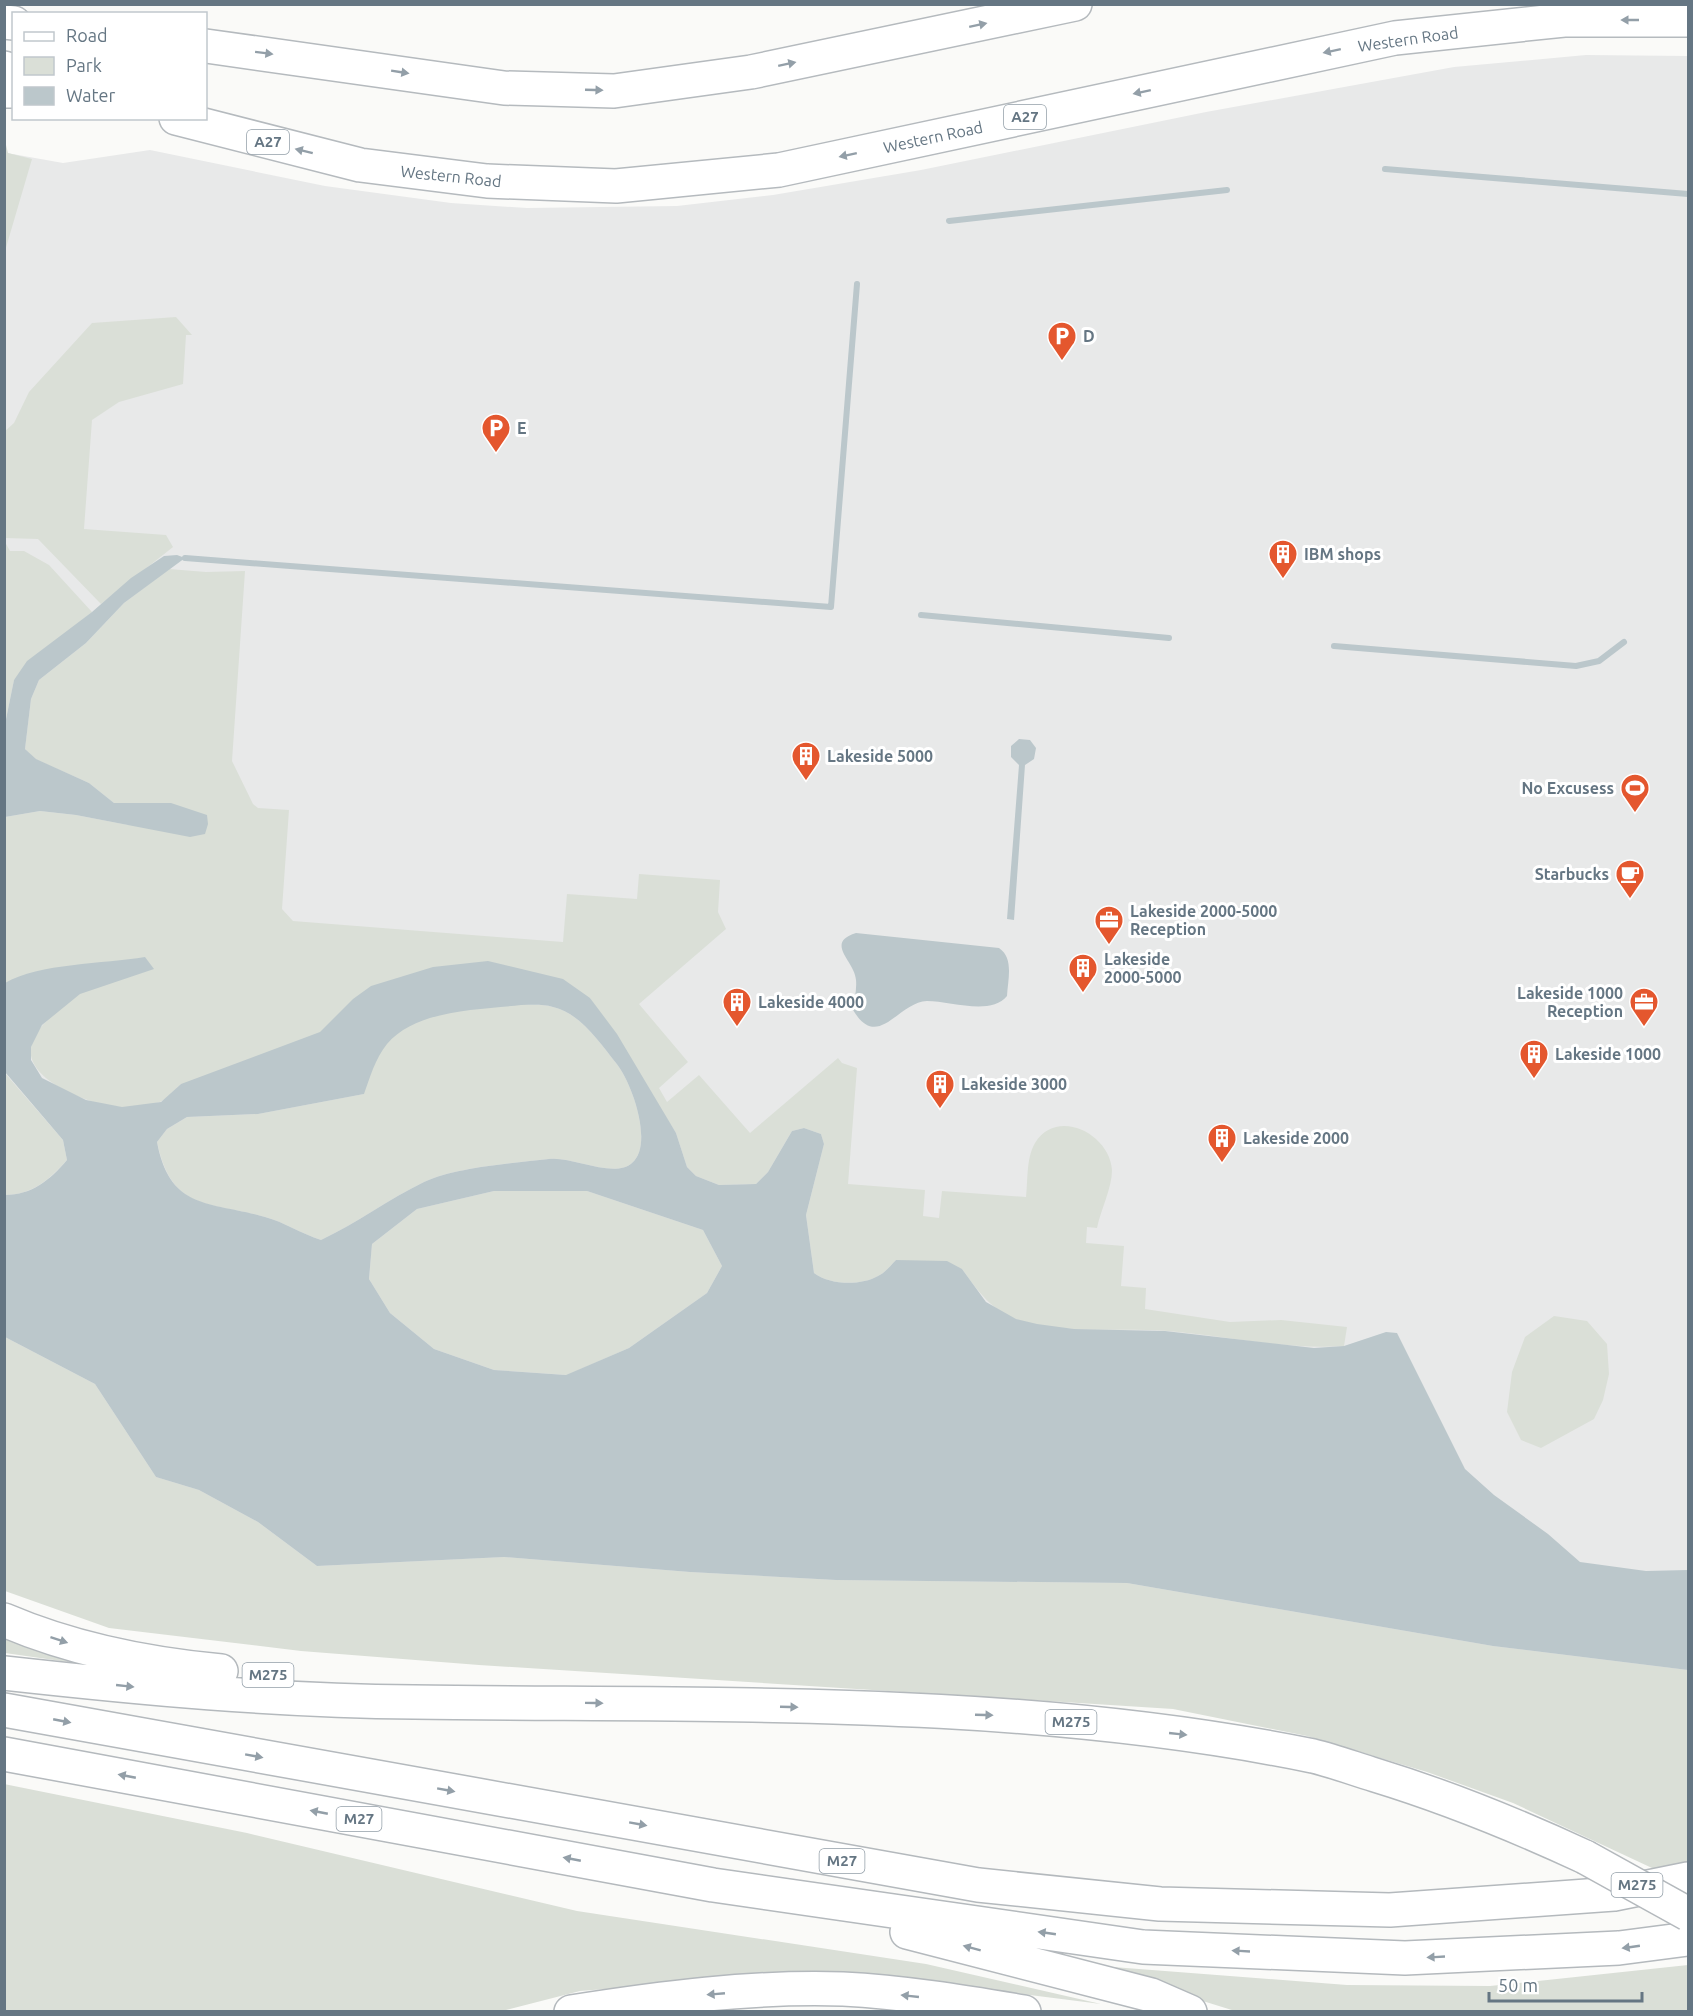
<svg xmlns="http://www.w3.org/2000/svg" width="1693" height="2016" font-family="Ubuntu,sans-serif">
	<rect width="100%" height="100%" fill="#fafaf8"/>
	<!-- built -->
	<path fill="#e8e9e9" d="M1586,55l102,1v1719l-1683,-226 -1,-1380 3,-16 56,10 87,-13 175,36 126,17 76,5 150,-2 96,-11 148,-25 285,-58 248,-45z"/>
	<!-- green -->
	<path fill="#dadfd7" d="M4,137l4,16 24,6 -27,92z
		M176,317l16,18h-6l-3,49 -64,18 -27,18 -8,109 82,6 7,12 -72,57 -63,-65 -33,-1 -1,-106 10,-9 15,-31 63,-69z
		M5,542l5,9h14l25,14 43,47 -78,68 -9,44z
		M169,569l37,3 39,-1 -13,190 21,43 5,4 31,2 -7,99 11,12 270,21 4,-48 70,5 2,-25 81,6 -2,32 8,17 -87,75 49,58 -29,26 8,14 32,-27 51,58 88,-75 4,5 15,5 -9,116 77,6 -2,26 16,2 3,-27 84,6c2,-16 0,-39 9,-54 22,-36 75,-9 77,27 0,18 -11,39 -15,58l-10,-1 -1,16 38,3 -3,40 25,2 -1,21 85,13 51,-2 66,7 -3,19c-58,4 -118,-10 -176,-15 -50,-4 -102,4 -150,-11 -26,-9 -41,-30 -56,-51l-66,-9c-5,5 -11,13 -18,16 -17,10 -49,9 -64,-3l-8,-58 18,-71 -3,-10 -17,-6 -12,3 -24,41 -12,12 -37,1 -23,-9 -9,-9 -11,-34 -86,-135 -68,6c10,1 21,0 31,3 27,6 47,36 63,56 16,19 38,82 16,100 -18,16 -60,-7 -83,-4 -35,4 -93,8 -125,23 -35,17 -67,41 -103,58 -19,-6 -37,-18 -56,-23 -57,-16 -93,-5 -108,-75l10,-13 20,-12 71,-3 106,-20 -183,-10c-6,5 -14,15 -21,18 -10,3 -26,5 -37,5 -27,0 -98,-25 -92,-60 2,-16 19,-29 30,-40l-56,-22v-168l35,-6 36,4 52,10 43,-22h-57l-25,-20 -54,-24 -10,-10 6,-50 8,-19 47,-37 38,-40z
		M4,1072l59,68 4,20c-17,19 -35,35 -62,35z
		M494,1191h93l116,39 19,36 -15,27 -78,55 -62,27 -73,-5 -60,-21 -44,-36 -21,-34 3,-35 45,-35z
		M1554,1316l33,5 20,23 2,30 -6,26 -9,19 -53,29 -20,-8 -14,-28 5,-40 13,-35z
		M5,1337l90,47 61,93 43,13 59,32 59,44 187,-9 186,15 146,8 291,3 366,63 195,24v201l-21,4 -154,-72 -86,-31 -120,-36 -134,-27 -694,-44 -178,-14 -192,-23 -104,-37z
		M4,1634l64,19v9l-63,-9z
		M4,1784l243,49 330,78 349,53 175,40 -159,-20 -172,-8 -190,15 -82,21 -493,-1z
		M1087,1965l260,20 143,1 198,-21v46h-453z"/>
	<!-- water -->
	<path fill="#bbc7cb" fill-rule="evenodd" d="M177,555l8,3 -61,45 -38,40 -47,37 -8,19 -6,50 11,10 53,24 25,20h57l36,12 1,9 -3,10 -15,3 -114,-22 -36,-4 -35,6v-93l9,-44 13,-19 65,-49 39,-34 33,-22z
		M1019,739l11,1 6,8 -2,11 -9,6 -11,155 -7,-1 12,-154 -8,-8v-11z
		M856,933l143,15c15,10 9,31 8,48 -16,20 -57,5 -80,5 -29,1 -49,51 -74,9 1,-10 4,-20 3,-30 -1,-19 -32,-37 0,-47z
		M145,957l9,12 -74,25 -38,31 -11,22v13l11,18 44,22 36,7 39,-5 20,-18 139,-52 33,-33 18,-13 62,-19 55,-6 75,18 27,19 27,36 59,99 11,34 9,9 23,9 37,-1 12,-12 24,-41 12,-3 17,6 3,10 -18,71 8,58c15,12 47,13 64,3 7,-3 13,-11 18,-16l51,1 15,8 24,33 30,17 21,5 37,5 91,2 149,17 30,-2 42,-14 11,1 68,136 29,26 54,39 32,28 66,9 42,-1v100l-195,-24 -366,-63 -291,-3 -146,-8 -186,-15 -187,9 -59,-44 -59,-32 -43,-13 -61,-93 -90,-47v-142c27,0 45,-15 62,-35l-4,-20 -58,-68v-89c34,-20 99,-19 140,-26zM521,1005c11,0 22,-1 32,2 27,6 47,36 63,56 16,19 38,82 16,100 -18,16 -60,-7 -83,-4 -35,4 -93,8 -125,23 -35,17 -67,41 -103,58 -19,-6 -37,-18 -56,-23 -55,-16 -95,-6 -108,-75l10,-13 20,-12 71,-3 106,-20c6,-17 11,-35 23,-50 30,-35 92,-34 134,-39zM494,1191h93l116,39 19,36 -15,27 -78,55 -63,27 -72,-5 -60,-21 -44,-36 -21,-34 3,-35 45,-35z"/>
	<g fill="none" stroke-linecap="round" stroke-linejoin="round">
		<!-- stream -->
		<path stroke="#bbc7cb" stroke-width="6" d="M1385,169l303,25
			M949,221l278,-31
			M185,558l646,49 26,-323
			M921,615l248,23
			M1334,646l242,20 23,-5 25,-19"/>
		<!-- primary casing -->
		<g stroke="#b5babe" stroke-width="36">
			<path id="primary" d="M4,22l10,1
				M206,46l298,42 110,3 137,-19 324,-68
				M4,68l10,3
				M176,118l184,47 127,16 129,5 163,-16 616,-132 169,-18h124"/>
		</g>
		<!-- highway casing -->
		<g stroke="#b4b9bd" stroke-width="36">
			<path id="highway" d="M4,91h10
				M4,1620c70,30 142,44 217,51
				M4,1673c136,15 273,28 410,29 299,4 604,-6 899,54 21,5 42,13 62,19 72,22 141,50 210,82
				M4,1710l974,175 182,19 230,6 224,-16 74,-15
				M4,1754l709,131 430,62 262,11 214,-10 69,-9
				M907,1932l244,63 39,17
				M571,2012c89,-14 181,-26 272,-23 60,3 121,13 181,23"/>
		</g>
		<!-- primary -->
		<use href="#primary" stroke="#fff" stroke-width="33"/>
		<!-- highway -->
		<use href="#highway" stroke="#fff" stroke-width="33"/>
		<!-- highway-bridge casing -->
		<g stroke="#b4b9bd" stroke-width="36" stroke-linecap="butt">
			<path id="highway-bridge" d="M1585,1857l103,57"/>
		</g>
		<!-- highway-bridge -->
		<use href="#highway-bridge" stroke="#fff" stroke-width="33"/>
	</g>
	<!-- one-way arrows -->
	<defs><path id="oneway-solid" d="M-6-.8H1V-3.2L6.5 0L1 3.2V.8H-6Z" transform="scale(1.5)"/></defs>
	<g fill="#939fa8">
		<use href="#oneway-solid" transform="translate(1630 20) rotate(180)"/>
		<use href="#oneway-solid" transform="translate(978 25) rotate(-12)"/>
		<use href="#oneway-solid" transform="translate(1332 51) rotate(168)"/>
		<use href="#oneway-solid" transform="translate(264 53) rotate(7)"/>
		<use href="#oneway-solid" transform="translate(787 64) rotate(-12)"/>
		<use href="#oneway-solid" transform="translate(400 72) rotate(9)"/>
		<use href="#oneway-solid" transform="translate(594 90) rotate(2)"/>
		<use href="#oneway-solid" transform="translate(1142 92) rotate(168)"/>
		<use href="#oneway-solid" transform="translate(304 151) rotate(-166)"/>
		<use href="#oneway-solid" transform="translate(848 155) rotate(168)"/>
		<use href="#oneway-solid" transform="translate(59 1640) rotate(18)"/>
		<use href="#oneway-solid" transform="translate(125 1686) rotate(6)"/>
		<use href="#oneway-solid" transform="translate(594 1703) rotate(1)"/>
		<use href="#oneway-solid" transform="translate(789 1707) rotate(2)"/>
		<use href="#oneway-solid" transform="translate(984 1715) rotate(2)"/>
		<use href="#oneway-solid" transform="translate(62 1721) rotate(11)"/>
		<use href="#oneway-solid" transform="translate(1178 1734) rotate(6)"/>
		<use href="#oneway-solid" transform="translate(254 1756) rotate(10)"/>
		<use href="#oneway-solid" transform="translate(127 1776) rotate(-169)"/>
		<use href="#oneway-solid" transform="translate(446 1790) rotate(10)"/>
		<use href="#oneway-solid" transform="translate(319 1812) rotate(-169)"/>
		<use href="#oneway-solid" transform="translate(638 1824) rotate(10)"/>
		<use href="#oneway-solid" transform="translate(572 1859) rotate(-169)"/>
		<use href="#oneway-solid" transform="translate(1047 1933) rotate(-172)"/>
		<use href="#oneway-solid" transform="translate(1631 1947) rotate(172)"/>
		<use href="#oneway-solid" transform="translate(972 1948) rotate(-165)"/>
		<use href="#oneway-solid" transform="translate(1241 1951) rotate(-177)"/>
		<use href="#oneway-solid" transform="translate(1436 1957) rotate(177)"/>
		<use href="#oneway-solid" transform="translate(716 1994) rotate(175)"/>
		<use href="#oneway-solid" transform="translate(910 1996) rotate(-174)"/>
	</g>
	<!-- icons -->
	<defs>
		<g id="parking-pin" transform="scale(1.5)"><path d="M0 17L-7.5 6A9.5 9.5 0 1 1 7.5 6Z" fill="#e4572e" stroke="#fff"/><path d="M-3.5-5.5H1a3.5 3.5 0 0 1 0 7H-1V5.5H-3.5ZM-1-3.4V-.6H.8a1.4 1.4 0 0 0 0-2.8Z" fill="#fff"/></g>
		<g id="building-pin" transform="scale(1.5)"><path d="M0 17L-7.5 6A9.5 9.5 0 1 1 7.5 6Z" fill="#e4572e" stroke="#fff"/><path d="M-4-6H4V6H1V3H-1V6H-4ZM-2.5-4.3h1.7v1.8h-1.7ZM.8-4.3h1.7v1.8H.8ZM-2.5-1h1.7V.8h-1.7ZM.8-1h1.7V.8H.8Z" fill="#fff"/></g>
		<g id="stadium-pin" transform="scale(1.5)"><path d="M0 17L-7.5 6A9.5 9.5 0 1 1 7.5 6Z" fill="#e4572e" stroke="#fff"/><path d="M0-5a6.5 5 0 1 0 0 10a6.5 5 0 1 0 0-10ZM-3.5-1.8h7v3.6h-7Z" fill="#fff"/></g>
		<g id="cafe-pin" transform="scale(1.5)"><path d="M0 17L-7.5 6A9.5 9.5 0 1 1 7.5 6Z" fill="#e4572e" stroke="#fff"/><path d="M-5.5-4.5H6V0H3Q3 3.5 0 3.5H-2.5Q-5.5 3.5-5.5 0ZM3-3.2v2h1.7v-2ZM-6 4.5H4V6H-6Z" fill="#fff"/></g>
		<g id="office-pin" transform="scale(1.5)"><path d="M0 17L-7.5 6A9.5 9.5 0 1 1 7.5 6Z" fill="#e4572e" stroke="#fff"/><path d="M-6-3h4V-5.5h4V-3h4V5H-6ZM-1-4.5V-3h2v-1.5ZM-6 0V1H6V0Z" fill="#fff"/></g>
	</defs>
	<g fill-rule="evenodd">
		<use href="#parking-pin" x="1062" y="336"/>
		<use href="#parking-pin" x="496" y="428"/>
		<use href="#building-pin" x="1283" y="554"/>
		<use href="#building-pin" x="806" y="756"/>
		<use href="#stadium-pin" x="1635" y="788"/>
		<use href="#cafe-pin" x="1630" y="874"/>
		<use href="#office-pin" x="1109" y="920"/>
		<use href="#building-pin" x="1083" y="968"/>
		<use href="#building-pin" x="737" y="1002"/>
		<use href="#office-pin" x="1644" y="1002"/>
		<use href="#building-pin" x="1534" y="1054"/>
		<use href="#building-pin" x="940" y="1084"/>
		<use href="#building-pin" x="1222" y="1138"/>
	</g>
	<g text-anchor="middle" stroke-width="6" stroke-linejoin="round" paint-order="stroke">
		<!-- shield labels -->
		<g fill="#fff" stroke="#939fa8" stroke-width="1.5">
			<rect x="1004" y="105" width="42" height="24" rx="4.5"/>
			<rect x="247" y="130" width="42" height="24" rx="4.5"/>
			<rect x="242.5" y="1663" width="51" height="24" rx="4.5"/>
			<rect x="1045.5" y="1710" width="51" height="24" rx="4.5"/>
			<rect x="336.5" y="1807" width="45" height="24" rx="4.5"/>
			<rect x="819.5" y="1849" width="45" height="24" rx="4.5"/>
			<rect x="1611.5" y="1873" width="51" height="24" rx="4.5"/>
		</g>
		<g font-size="15" font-weight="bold" fill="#657683">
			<text x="1025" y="122">A27</text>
			<text x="268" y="147">A27</text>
			<text x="268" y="1680">M275</text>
			<text x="1071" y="1727">M275</text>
			<text x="359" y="1824">M27</text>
			<text x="842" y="1866">M27</text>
			<text x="1637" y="1890">M275</text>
		</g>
		<!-- street labels -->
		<g font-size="16" fill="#657683" stroke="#fff">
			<text transform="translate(1408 39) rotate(-8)" y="6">Western Road</text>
			<text transform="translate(933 137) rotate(-12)" y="6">Western Road</text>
			<text transform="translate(451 176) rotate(6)" y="6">Western Road</text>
		</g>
		<!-- poi labels -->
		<g font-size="16" font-weight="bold" fill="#657683" stroke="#fff" text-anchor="start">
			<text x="1083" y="342">D</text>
			<text x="517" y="434">E</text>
			<text x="1304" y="560">IBM shops</text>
			<text x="827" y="762">Lakeside 5000</text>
			<text x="1614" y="794" text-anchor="end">No Excusess</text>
			<text x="1609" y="880" text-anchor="end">Starbucks</text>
			<text x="1130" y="917">Lakeside 2000-5000<tspan x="1130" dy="18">Reception</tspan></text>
			<text x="1104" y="965">Lakeside<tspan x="1104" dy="18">2000-5000</tspan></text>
			<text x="1623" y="999" text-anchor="end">Lakeside 1000<tspan x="1623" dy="18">Reception</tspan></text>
			<text x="758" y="1008">Lakeside 4000</text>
			<text x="1555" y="1060">Lakeside 1000</text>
			<text x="961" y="1090">Lakeside 3000</text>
			<text x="1243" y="1144">Lakeside 2000</text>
		</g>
	</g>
	<!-- border -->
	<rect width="1693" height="2016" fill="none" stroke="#657683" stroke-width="12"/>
	<!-- legend -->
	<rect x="12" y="12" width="195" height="108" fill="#ffffff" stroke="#c1c8cd" stroke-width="1.5"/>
	<rect x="24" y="32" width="30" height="9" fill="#ffffff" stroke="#c1c8cd" stroke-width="1.5"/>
	<text x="66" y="42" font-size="18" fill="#657683">Road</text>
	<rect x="24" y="57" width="30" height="18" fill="#dadfd7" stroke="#c1c8cd" stroke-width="1.5"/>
	<text x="66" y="72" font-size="18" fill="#657683">Park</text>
	<rect x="24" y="87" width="30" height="18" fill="#bbc7cb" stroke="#c1c8cd" stroke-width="1.5"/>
	<text x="66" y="102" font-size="18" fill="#657683">Water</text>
	<!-- scale -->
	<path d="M1489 1992v9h153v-9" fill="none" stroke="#657683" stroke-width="3"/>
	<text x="1498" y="1992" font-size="18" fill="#657683" stroke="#ffffff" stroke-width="4.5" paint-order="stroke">50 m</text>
</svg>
